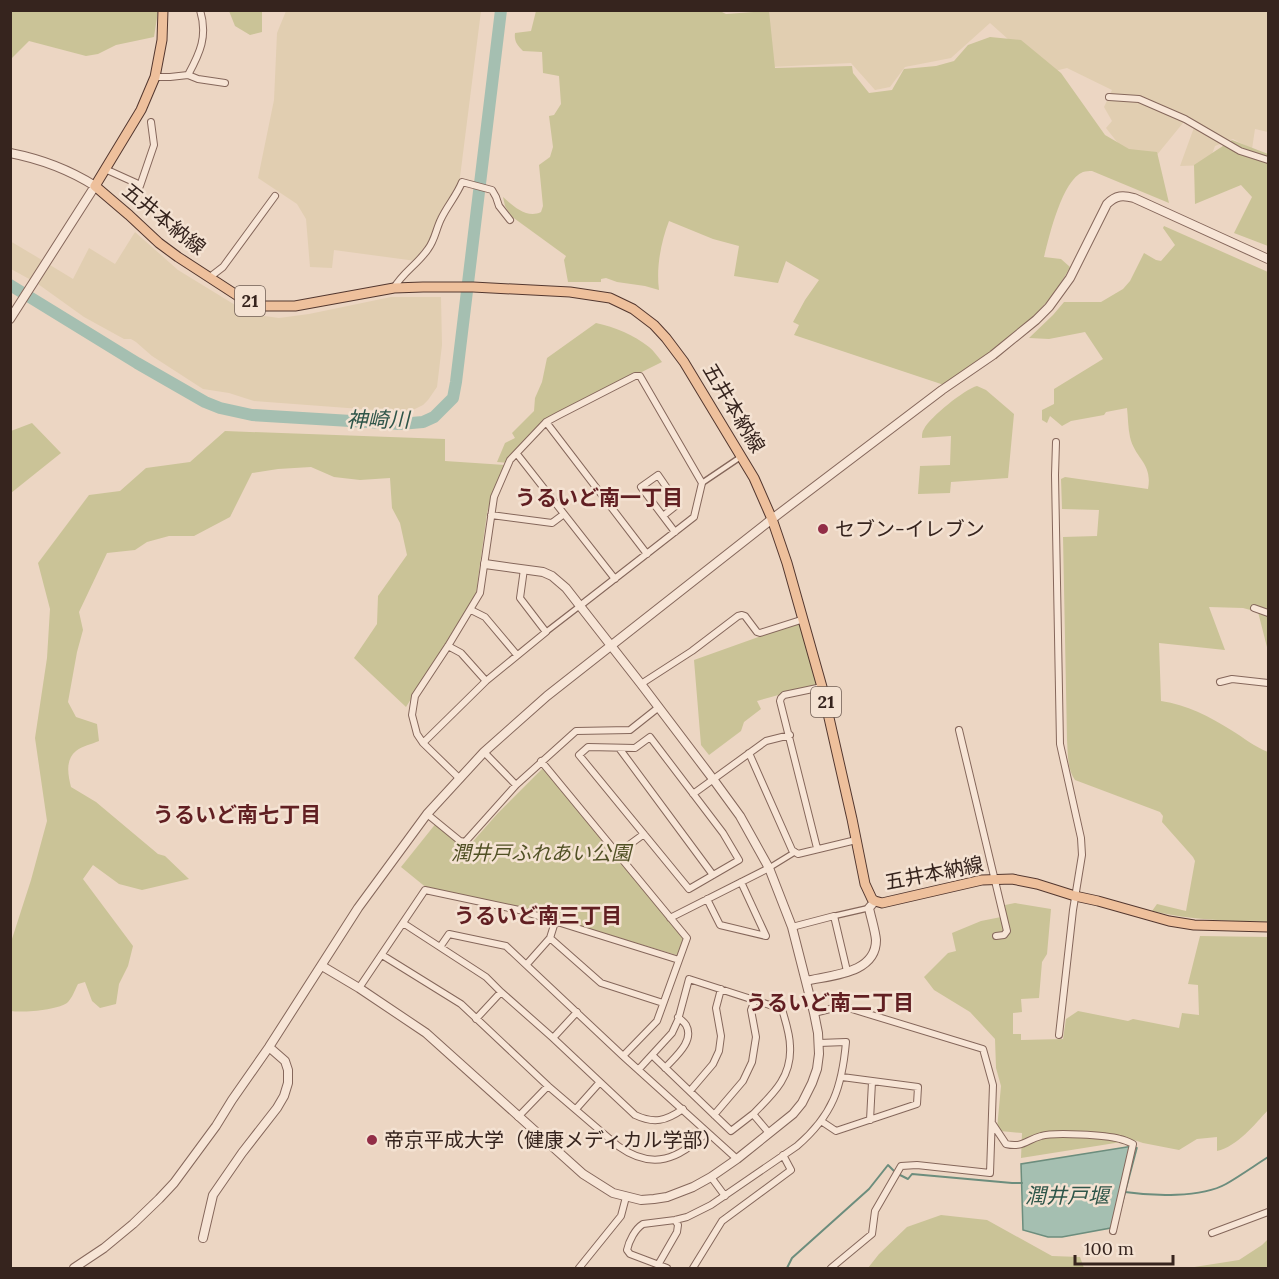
<svg xmlns="http://www.w3.org/2000/svg" width="1279" height="1279" font-family="Lora,'Noto Sans JP',serif">
	<rect width="100%" height="100%" fill="#ecd6c3"/>
	<!-- farmland -->
	<path fill="#e1ceb1" d="M286,11h195l-22,174 -30,59 -13,17 -82,-11 -2,18 -22,-1 -4,-48 -9,-15 -39,-26 16,-78 3,-67z
		M765,11h503v121l-13,-3 -3,20 -19,-10 -18,7 -7,19 -28,1 16,-44 -9,-4 -31,38 -31,-4 -19,-24 6,-7 -8,-14 8,-17 -45,-22 -21,5 -56,-50 -39,35 -46,9 -15,20 -15,3 -24,-27 -80,4z
		M135,232l43,38 62,38 17,7 22,3 30,-4 82,-17h50l1,48 -5,42 -9,13 -5,5 -12,6 -10,1 -147,-11 -25,-8 -26,-4 -51,-33 -16,-14 -5,-3h-7l-40,-22 -46,-33 12,-19 23,14 16,-31 26,16z
		M10,241l32,19 -11,20 -20,-11z"/>
	<!-- green -->
	<path fill="#cac397" d="M11,10h147v1l-4,26 -38,8 -18,9 -12,2 -57,-15 -18,18z
		M718,10l8,4 43,-3 6,57 77,-2 1,7 16,20 23,-3 12,-21 32,-3 18,-5 14,-16 22,-8 31,3 40,33 44,62 24,14 28,3 12,51 -77,-32c-3,0 -6,0 -9,1 -21,8 -34,65 -39,85l17,2 9,8c-26,51 -79,88 -126,118l-150,-50 5,-10 -6,-3 12,-22 14,-20 -33,-19 -8,22 -44,-7 5,-30 -26,-7 -44,-18c-8,21 -13,46 -10,69l-14,-4 -28,-4 -11,-4 -5,1v3h-33l-4,-22 2,-4 -55,-40 -6,-10 -2,-9c10,9 24,22 38,15l2,-6 -4,-41 11,-8 3,-10 -4,-31 5,-1 7,-11 -2,-28 -16,-3 -1,-21 -19,-1c-6,-6 -9,-10 -8,-18l16,-2 5,-20z
		M229,11h33v21l-12,3 -15,-9z
		M1232,140l36,14v92l-34,-13 18,-36 -11,-12 -46,19 -1,-39z
		M1164,226l104,46v337l-1,5 1,1v36l-10,-39 -15,-4 -34,-1 16,43 -66,-7 2,58c26,4 48,15 70,29 13,8 24,17 37,22v170c-39,-1 -77,-2 -116,-11l5,-7 29,7 9,-50 -2,-4 -31,-35 1,-6 -3,-4 -85,-32c-8,-11 -7,-27 -8,-40l-4,-203 34,-1 2,-26 -37,-1 -1,-30 4,-2 83,12c5,-26 -13,-30 -18,-52 -2,-9 -2,-20 -3,-29l-21,4 -2,3 -33,6 -9,5 -12,-10 -3,7 -5,-3v-10l12,-6v-15l49,-30 -18,-27 -36,7 -20,-1 24,-23 11,-13h37l22,-13 7,-8 14,-28 12,7 5,1 14,-16 -12,-17z
		M596,323c19,4 38,12 53,24 5,4 9,10 13,15l-89,44 -30,19 -33,38 -13,-1 8,-19 10,-5 -3,-5 22,-22 1,-13 7,-16 5,-24z
		M977,386l9,4 28,24 -6,64 -57,4 -1,11 -32,1 2,-28 30,-1 1,-29 -29,2c0,-4 0,-6 2,-9 6,-12 41,-40 53,-43z
		M32,423l29,30 -50,40v-62z
		M225,431l220,8v22l60,4 -13,30 -5,18 -11,81 -70,113 -52,-49 23,-34 1,-28 29,-41 -7,-32 -8,-15 -2,-30 -30,2 -26,-3 -23,-10 -33,2 -26,4 -22,44 -36,19h-25l-22,6 -12,8 -28,3 -28,59 4,18 -6,22 -9,50 8,15 21,7 2,17c-7,3 -17,5 -23,10 -11,9 -8,24 -5,36l25,15 62,52 7,2 24,23 -47,11 -23,-6 -26,-19 -10,14 50,67 -5,20 -9,18 -3,20 -16,4 -8,-7 -7,-19 -7,2c-3,6 -6,14 -10,18 -8,8 -46,11 -57,9v-69l20,-62 16,-59 -12,-83 12,-80 3,-49 -12,-46 51,-68 31,-4 26,-23 44,-6z
		M800,622l18,60 -3,3 -58,16 4,8 -17,13 -3,9 -32,24 -8,-10 -7,-85z
		M543,768l145,169 -8,19 -161,-48 -91,-19 -27,-22 36,-45 31,25 30,-34z
		M1015,903l36,6 -4,45 -5,8 -3,36 -18,1 1,13 -9,1v21h8v6l42,-1 3,-20 12,-8 50,10 5,-2 46,9 3,-15 17,2 -1,-30 -10,-1 12,-48 68,1v173c-14,15 -30,36 -51,41v-14l-20,2 -18,11 -36,-7 -9,-3 -113,18 1,-25 -22,-2 -3,-2 4,-43 -5,-18 -1,-29 -25,-27 -36,-22 -10,-13 24,-24 8,-2 -4,-18 29,-12 25,-5 -1,-11z
		M941,1215l46,5 65,36 28,1 4,11h-216l11,-14 28,-27z
		M1268,1239v29h-80l51,-8 23,-15z"/>
	<!-- water -->
	<path fill="#a5bfb1" stroke="#6c8d7d" stroke-width="1.5" d="M1133,1146l4,2 -21,79 -54,10h-14l-25,-7 -2,-66z"/>
	<g fill="none" stroke-linecap="round" stroke-linejoin="round">
		<!-- stream -->
		<path stroke="#6c8d7d" stroke-width="2" d="M1125,1192c27,4 76,6 101,-8 14,-8 28,-18 42,-27
			M787,1268l5,-10 77,-69 19,-24 8,8 12,6 4,-5 100,9h10"/>
		<!-- river -->
		<path stroke="#a5bfb1" stroke-width="12" d="M10,285l127,78 68,39 15,6 32,7 148,9 23,-2 11,-5 19,-19 3,-16 45,-372"/>
		<!-- pedestrian casing -->
		<g stroke="#85675b" stroke-width="7">
			<path id="pedestrian" d="M702,483l40,-27
				M546,632l35,-27
				M769,868l26,-16
				M834,916l35,-8"/>
		</g>
		<!-- minor casing -->
		<g stroke="#85675b" stroke-width="8">
			<path id="minor" d="M188,75l10,4 27,4
				M155,77h15l18,-2c12,-22 20,-39 12,-65
				M1109,97l30,2 46,20 55,32 28,9
				M105,169l31,14 4,3 14,-41 -3,-23
				M210,277l13,-10 52,-71
				M394,288c8,-15 24,-24 34,-39 7,-9 8,-20 13,-30 6,-13 16,-24 21,-37l30,8 4,7 3,9 11,14
				M546,422l101,132
				M1056,442l-1,33 5,269 21,94 1,17 -9,55 -14,125
				M517,454l98,125
				M491,515l61,8 12,-9
				M663,516l15,-12 -20,-29 -17,12 34,45
				M1254,608l14,5
				M471,610l14,7 32,38
				M448,646l13,7 25,28
				M1220,682l12,-3 36,4
				M641,684l51,-33 46,-35 4,-1 3,1 12,16 3,1 44,-14
				M959,730l48,201 -3,4 -8,1
				M650,737l73,96 16,27 -50,29 -110,-134 9,-8 47,1z
				M423,743l63,-62 60,-49 -26,-34 4,-29
				M619,748l94,127
				M484,752l32,33
				M749,753l43,97 6,4 58,-14
				M541,761l146,177 -30,83 -34,35
				M460,779l-37,-36 -6,-9 -5,-19 3,-19 33,-50 32,-53 14,-96 16,-37 36,-38 13,-7 76,-39h5l62,107 -8,34 -113,88
				M693,794l73,-53 24,-6
				M427,814l33,27 5,1 51,-57 60,-54 54,-1 29,-23
				M817,848l-37,-147 1,-3 3,-3 38,-8
				M618,853l26,-19
				M707,899l13,26 46,11 -25,-54
				M670,918l99,-50
				M403,923l83,54 15,15 52,46 82,77c19,9 31,6 48,-6
				M792,927l42,-11 13,55
				M550,938l51,45 62,20
				M440,947l9,-13 57,12 117,110 114,103
				M382,955l79,49 87,82 70,60c35,25 61,13 89,-14
				M527,964l23,-26 5,-16
				M359,988l66,-98 94,20 160,50
				M814,1013l28,-7 141,43 10,36 -3,88 -73,-8 -16,1 -26,45 -3,23 -41,34
				M476,1019l25,-27
				M553,1038l24,-26
				M652,1055l79,76 22,-17
				M665,1068c10,-11 30,-27 21,-43 -2,-3 -5,-5 -8,-8
				M639,1069l33,-36 6,-13 11,-41 93,30c3,11 8,25 8,37 2,31 -17,48 -37,68l16,19
				M690,1091l23,-27 6,-13 2,-15 -5,-28 5,-19
				M576,1109l24,-27
				M714,1115l29,-34 9,-19 4,-25 -5,-27 4,-10
				M518,1117l30,-31
				M870,1120l2,-38
				M821,1121l15,10 81,-27 1,-17 -76,-10
				M992,1123l14,21c17,4 20,-4 35,-8 13,-4 65,-1 79,3 5,1 9,3 13,5l-20,87
				M711,1177l14,19
				M1212,1233l56,-21
				M658,1265l19,-33 1,-7 -3,-5
				M579,1268l42,-52 5,-19
				M667,1268l-37,-14 -3,-4c2,-9 8,-21 16,-26l32,-4 12,-3 24,-12 86,-59c36,-31 45,-59 49,-104l-27,1
				M693,1268l29,-47 69,-51 -8,-15"/>
		</g>
		<!-- tertiary casing -->
		<g stroke="#85675b" stroke-width="10">
			<path id="tertiary" d="M10,153c31,6 58,16 85,33l-85,133
				M322,966l37,22 67,45 157,141 30,19 28,7 13,-1 13,-2 26,-10 18,-10 26,-18 56,-45 9,-11 10,-20 5,-14 2,-15 -1,-21 -4,-20 -22,-86 -23,-59 -29,-52 -27,-37 -72,-95 -75,-96 -14,-12 -9,-4 -58,-8
				M806,981c25,-6 70,-7 70,-41 -1,-10 -5,-22 -7,-32l6,-7
				M203,1238l10,-43 29,-42 35,-45 7,-12 4,-13v-13l-3,-9 -16,-14
				M74,1268l30,-20 29,-24 26,-25 15,-16 42,-57 16,-26 37,-53 89,-139 69,-94 57,-62 63,-56 225,-177 170,-129 51,-35 43,-35 13,-13 21,-29 37,-74c9,-9 16,-9 27,-6l134,61"/>
		</g>
		<!-- primary casing -->
		<g stroke="#53372f" stroke-width="11">
			<path id="primary" d="M163,10l-1,30 -7,37 -14,33 -46,76 34,29 30,28 19,14 60,39 25,10h32l99,-18 29,-1h50l97,5 40,6 23,11 21,16 12,13 18,24 70,116 18,41 15,44 35,124 30,132 13,65 7,15 3,2 7,2 100,-23 30,-1 25,5 38,12 23,5 71,20 25,4 74,2"/>
		</g>
		<!-- pedestrian -->
		<use href="#pedestrian" stroke="#f7e5d6" stroke-width="4.5"/>
		<!-- minor -->
		<use href="#minor" stroke="#f7e5d6" stroke-width="6"/>
		<!-- tertiary -->
		<use href="#tertiary" stroke="#f7e5d6" stroke-width="8"/>
		<!-- primary -->
		<use href="#primary" stroke="#eec09c" stroke-width="9"/>
	</g>
	<!-- markers -->
	<g fill="#922d46" stroke="#f4e2d2" stroke-width="2">
		<circle cx="823" cy="529" r="6"/>
		<circle cx="372" cy="1140" r="6"/>
	</g>
	<g text-anchor="middle" stroke-width="5" stroke-linejoin="round" paint-order="stroke">
		<!-- shield labels -->
		<g fill="#f4e2d2" stroke="#6f5d54" stroke-width="1.5">
			<rect x="235" y="286" width="30" height="30" rx="4.5"/>
			<rect x="811" y="687" width="30" height="30" rx="4.5"/>
		</g>
		<g font-size="18" font-weight="bold" fill="#36241e">
			<text x="250" y="307">21</text>
			<text x="826" y="708">21</text>
		</g>
		<!-- street labels -->
		<g font-size="20" fill="#36241e" stroke="#f4e2d2">
			<text transform="translate(164 219) rotate(39)" y="7">五井本納線</text>
			<text transform="translate(734 408) rotate(59)" y="7">五井本納線</text>
			<text transform="translate(934 873) rotate(-11)" y="7">五井本納線</text>
		</g>
		<!-- poi labels -->
		<g font-size="20" fill="#36241e" stroke="#f4e2d2" text-anchor="start">
			<text x="835" y="536">セブン-イレブン</text>
			<text x="384" y="1147">帝京平成大学（健康メディカル学部）</text>
		</g>
		<!-- park labels -->
		<g font-size="20" font-style="italic" fill="#515125" stroke="#f4e2d2">
			<text x="541" y="860">潤井戸ふれあい公園</text>
		</g>
		<!-- water labels -->
		<g font-size="21" font-style="italic" fill="#2e5549" stroke="#f4e2d2">
			<text x="378" y="427">神崎川</text>
			<text x="1067" y="1203">潤井戸堰</text>
		</g>
		<!-- neighbourhood labels -->
		<g font-size="21" font-weight="bold" fill="#611f22" stroke="#f4e2d2">
			<text x="599" y="505">うるいど南一丁目</text>
			<text x="237" y="822">うるいど南七丁目</text>
			<text x="538" y="923">うるいど南三丁目</text>
			<text x="830" y="1010">うるいど南二丁目</text>
		</g>
	</g>
	<!-- border -->
	<rect width="1279" height="1279" fill="none" stroke="#36241e" stroke-width="24"/>
	<!-- scale -->
	<path d="M1075 1255v9h98v-9" fill="none" stroke="#36241e" stroke-width="3"/>
	<text x="1084" y="1255" font-size="18" fill="#36241e" stroke="#f4e2d2" stroke-width="4.5" paint-order="stroke">100 m</text>
</svg>
